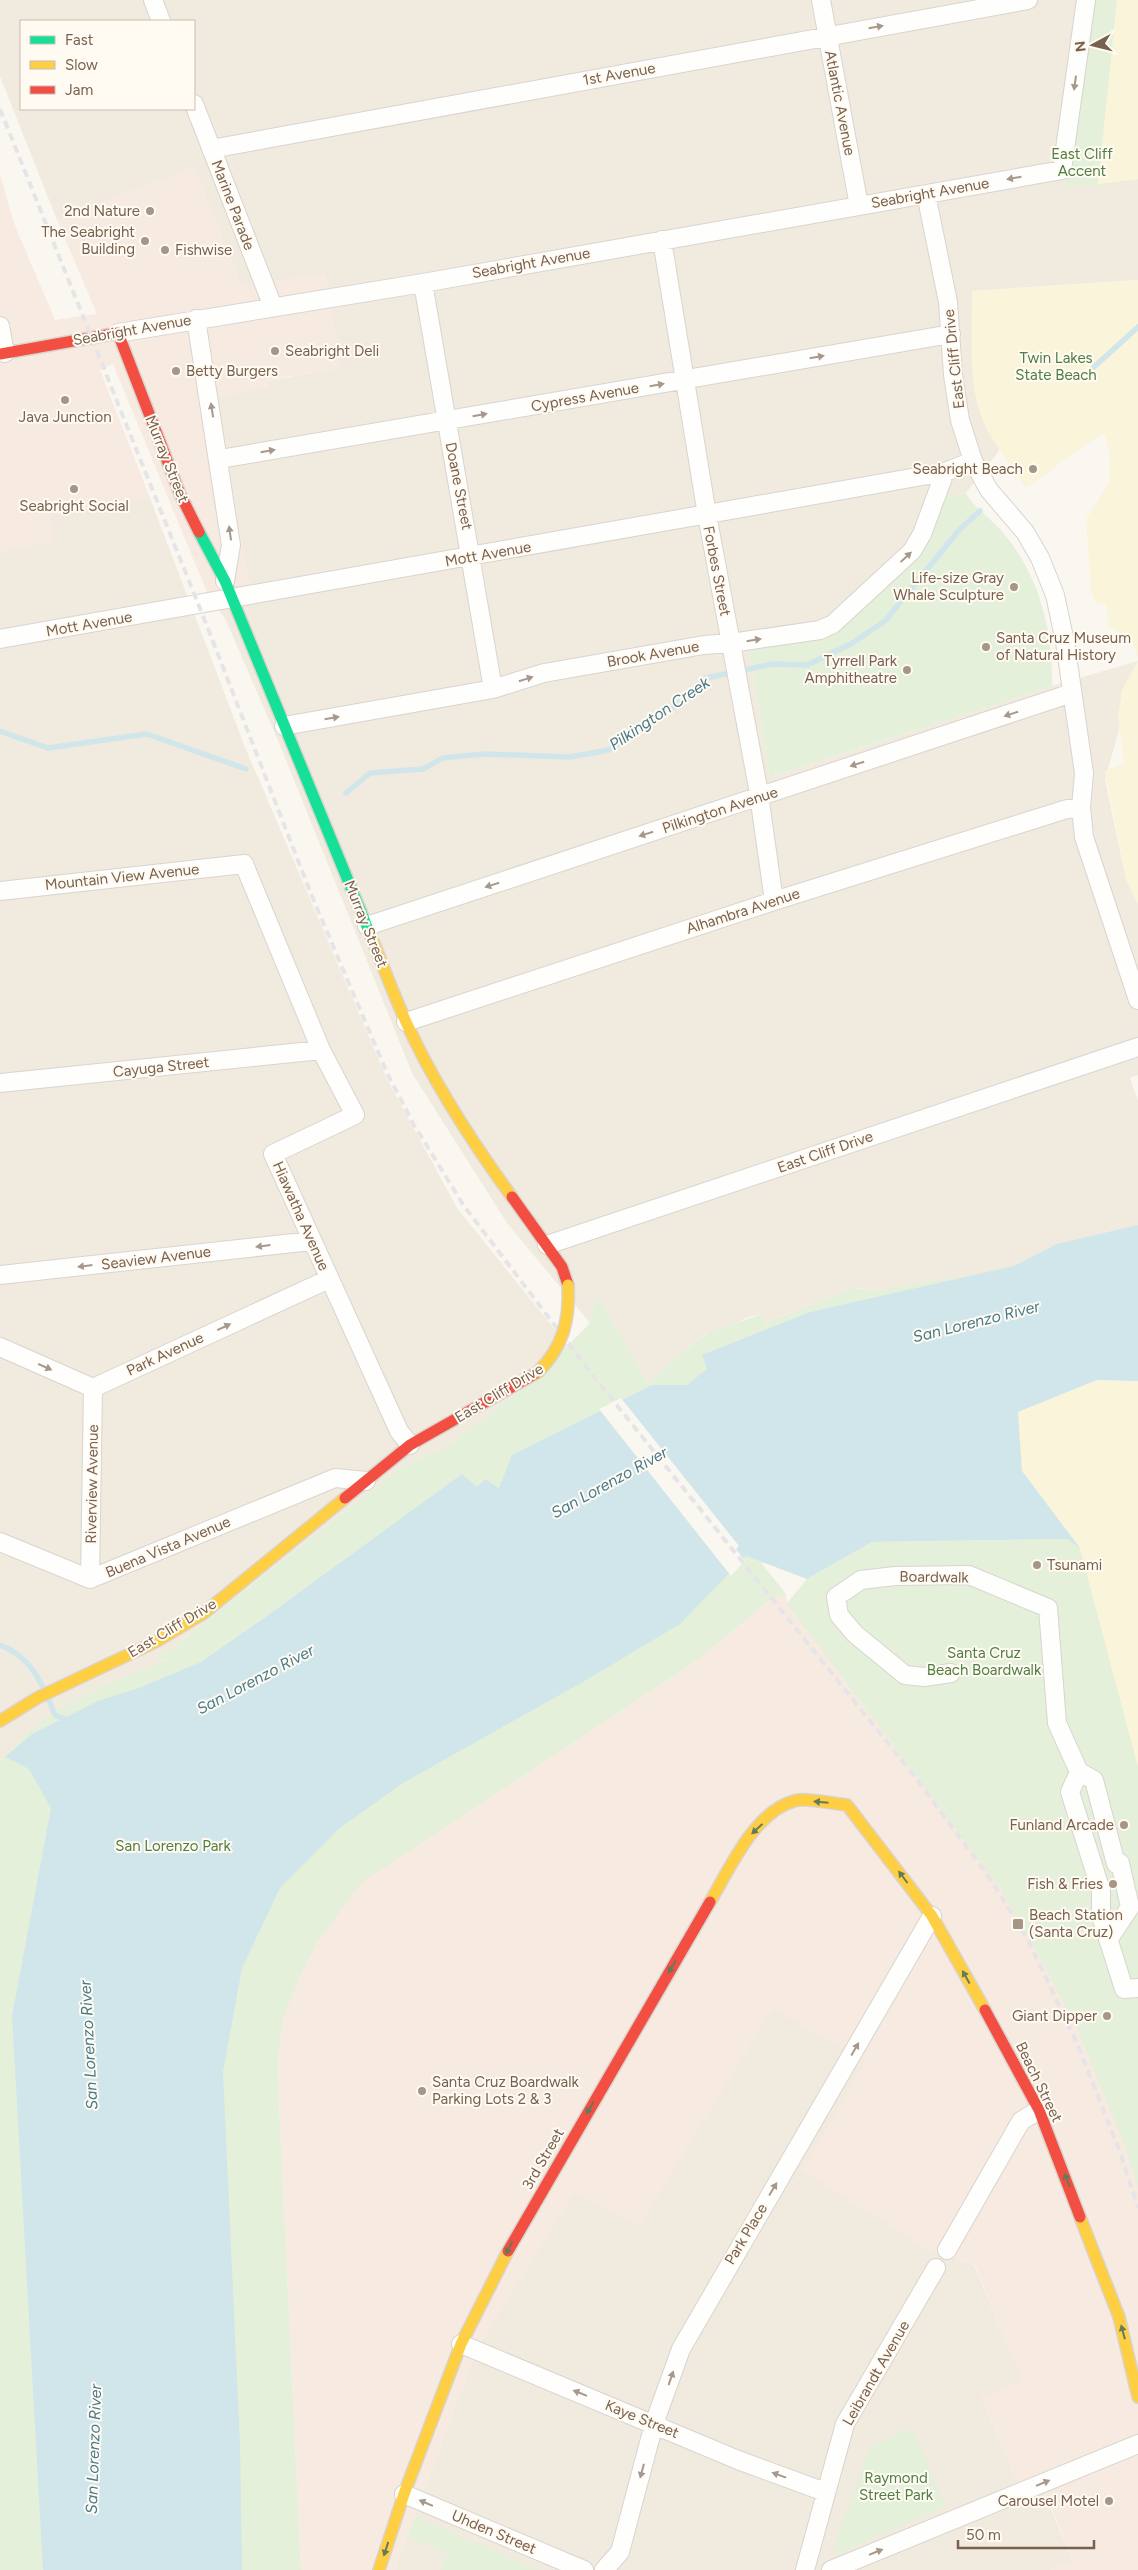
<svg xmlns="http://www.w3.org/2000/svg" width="1138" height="2570" font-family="Figtree,sans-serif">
	<rect width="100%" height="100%" fill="#f9f7f0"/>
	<!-- residential -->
	<path fill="#f1eade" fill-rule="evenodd" d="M0,0h1086l-22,169 2,19 72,-9v101l-166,11v62l5,44 7,26 17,25 -35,45 -23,5 -12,41 -83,82 -99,26 21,130 282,-91 86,-25 -33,119 21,99 12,25v171l-8,3 8,23v138l-170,38 -33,3 -50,10 -32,-2 -89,35 -3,-9 -15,4 -16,9 -25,7 -33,26 -24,24 -47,-84h-7l-4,23 -83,-100 -95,-150 -132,-328 -55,-127 -16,-21 15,-160 -6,-41 50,-9 -1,-6 74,-14 -16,-93 -83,13 -48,-120 -137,53 -57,-144zM21,21h173v88h-173z
		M150,498l95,249 141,330 71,131 111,138 -31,31 -90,70 -43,18 -232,183 -18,9 16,1 -89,39 -34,20 -29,26 -18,21v-1213l53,-10 -4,-26z
		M772,2008l94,53 61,188 47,16 48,115 -40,18 32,77 25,6 34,80 -23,9h-655l82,-222 97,-156 65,34z"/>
	<!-- commercial -->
	<path fill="#f6eae1" d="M194,167l48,120 83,-13 16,93 -73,13v7l-50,9 32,192 -41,9 -96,-233 -13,6 50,128 -101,17 4,26 -53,10v-376l15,51 40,94 42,-6 -40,-94z
		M807,1579l331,187v804h-88l23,-10 -33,-79 -15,6 -11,-12 -32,-78 39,-17 -46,-115 -48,-16 -125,-78 63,-110 -93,-53 -133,219 -65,-35 -97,156 -82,222h-94l-24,-510 5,-41 17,-43 18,-35 43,-58 339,-224 72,-60 15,-5 1,9z"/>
	<!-- green -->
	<path fill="#e5f0db" d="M1086,0h52v179l-72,9 -2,-19z
		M966,493c9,15 22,24 34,36 39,44 53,100 52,157l-282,91 -21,-130 99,-26 83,-82 12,-41z
		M989,1273l-263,198 37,94 23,29 -15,5 -72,60 -338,224 -43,58 -18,35 -17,43 -6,41 24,510h-301v-806c14,-17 29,-34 46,-46 37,-27 82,-42 122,-59l-15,-2 19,-9 232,-183 43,-18 90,-70 53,-54 4,-23h7l47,84 24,-24 34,-26 56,-20 3,9 88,-35 28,2 54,-10z
		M1067,1539l13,9 58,218v421l-14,-43 -47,-116 -37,-70 -42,-73 -211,-281 20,-25 65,-37z
		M913,2428l32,78 -108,48 -4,-4 37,-104z
		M416,2517l123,53h-98l6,-17 -40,-16z"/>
	<!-- sand -->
	<path fill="#faf5da" d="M1117,0h21v179l-40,5z
		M1138,280v379c-4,-21 -11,-23 -29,-31l-3,-24 -10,-1 -5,-12 -5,-72 23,-36 1,-27 -5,-21 -4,-1 -75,54c-13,-21 -32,-42 -42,-65 -17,-37 -12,-92 -12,-132z
		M1138,661v243l-12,-25 -21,-108 19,-8 -6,-45 4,-28z
		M1097,1380l41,1v385l-58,-218 -59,-78 -3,-58z"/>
	<!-- water -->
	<path fill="#d1e6ea" d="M1138,1225v156l-41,-1 -79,32 4,59 58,77 -13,-9 -195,3 -65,37 -61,-23 -66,68 -92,55 -185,104 -62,44 -61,61 -38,80 -19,104 17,371 2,127h-199l-31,-554 39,-208 -22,-39 -24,-12 27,-23 66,-33 41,-13 62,-26 66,-46 195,-142 15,13 8,-8 14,9 13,-33 140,-70h35l20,-16 -5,-14 108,-43 204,-46 43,-22z"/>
	<!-- pier -->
	<path fill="#f9f7f0" d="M621,1398l118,148 -3,3 9,12 -14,15 -132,-167z"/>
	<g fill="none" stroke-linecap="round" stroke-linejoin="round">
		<!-- stream -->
		<path stroke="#d1e6ea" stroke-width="5.5" d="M1094,367l44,-40
			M0,731l48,17 99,-14 99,35
			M346,793l24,-20 53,-4 20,-11 41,-4 85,3 40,-7 69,-46 28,-26 67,-14 34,1 44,-21 34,-23 74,-91 21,-19
			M0,1645c22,8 35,24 44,45
			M48,1698l7,17 14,6"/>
		<!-- street casing -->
		<g stroke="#d9d4ce" stroke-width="20">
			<path id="street" d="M153,0l8,21
				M821,0l38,206
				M194,104l79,203
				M211,149l817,-149
				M926,194l22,108 5,73 7,45 13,41 16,29 36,42 15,26 15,37 10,47 19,131 -3,35 3,29 54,163
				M662,240l45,275 51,273 16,113
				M423,283l70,406
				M196,319l35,226 -6,36
				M0,326l5,27
				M118,333l305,-50 639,-113 24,-170
				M220,459l731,-125
				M0,639l945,-167 28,-11
				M284,726l209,-37 51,-16 160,-28 27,-2 89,-13 13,-6 79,-73 10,-17 23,-62
				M0,891l244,-27 77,186 34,65 -82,39 126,277 11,14
				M367,926l705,-233
				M406,1022l368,-121 293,-92 14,-1
				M0,1083l321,-33
				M547,1245l591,-198
				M0,1275l312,-34
				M0,1347l93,41 236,-109
				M0,1542l90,37 245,-101 31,3
				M90,1579l3,-191
				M951,1673l-27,4 -19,-2 -50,-41 -16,-19 -3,-18 25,-17 34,-4 74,-1 79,33 9,115 22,49 -9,20 31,99v25l23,73 14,-1
				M1079,1772l15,8 22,84 4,-1 10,44 -22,33
				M947,2250l74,-129 18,-11
				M461,2344l277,116 87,32
				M404,2494l180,76
				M604,2570l16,-18 34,-128 27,-75 251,-433
				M805,2570l40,-146 91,-156
				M831,2570l307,-126"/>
		</g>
		<!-- fast casing -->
		<g stroke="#dad4ce" stroke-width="14">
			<path id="fast" d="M199,532l26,49 145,353"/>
		</g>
		<!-- slow casing -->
		<g stroke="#dad4ce" stroke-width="14">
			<path id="slow" d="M370,934c12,29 23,59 36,88 28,62 66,120 106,175
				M0,1721l37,-23 120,-57 47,-28 141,-115
				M710,1902c19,-32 44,-90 84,-101 11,-4 40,3 53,4l85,111 53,94
				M1080,2217l39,100 19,80
				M379,2570l25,-76 57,-150 47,-93"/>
		</g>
		<!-- jam casing -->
		<g stroke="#dad4ce" stroke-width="14">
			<path id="jam" d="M0,354l118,-21 62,161 19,38
				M512,1197l50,70 6,18
				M345,1498l65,-53 128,-73
				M985,2010l54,100 41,107
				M508,2251l202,-349"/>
		</g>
		<!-- street -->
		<use href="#street" stroke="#fefefd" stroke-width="18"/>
		<!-- fast -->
		<use href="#fast" stroke="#16e098" stroke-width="11"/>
		<!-- slow -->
		<use href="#slow" stroke="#ffcf43" stroke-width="11"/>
		<!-- jam -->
		<use href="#jam" stroke="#f24e42" stroke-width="11"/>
		<!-- rail -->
		<path stroke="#e7e4e7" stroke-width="4" stroke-dasharray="8 5" stroke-linecap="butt" d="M0,109l205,512 106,273 76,179 27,52 50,81 127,167 324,404 74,100 39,63 49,103 43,109 18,56"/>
		<!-- slow-bridge casing -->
		<g stroke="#dad4ce" stroke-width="14" stroke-linecap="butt">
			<path id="slow-bridge" d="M538,1372c25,-25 32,-52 30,-87"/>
		</g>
		<!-- slow-bridge -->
		<use href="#slow-bridge" stroke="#ffcf43" stroke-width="11"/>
	</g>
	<!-- one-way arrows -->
	<defs><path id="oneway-solid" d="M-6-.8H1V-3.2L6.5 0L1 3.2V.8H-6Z" transform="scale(1.25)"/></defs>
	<g fill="#a8988b">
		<use href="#oneway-solid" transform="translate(876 27) rotate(-10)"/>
		<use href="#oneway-solid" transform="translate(1075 83) rotate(98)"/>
		<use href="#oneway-solid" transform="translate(1014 178) rotate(170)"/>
		<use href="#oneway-solid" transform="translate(817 357) rotate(-10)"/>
		<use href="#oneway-solid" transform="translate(657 385) rotate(-10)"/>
		<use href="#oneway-solid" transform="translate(212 410) rotate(-99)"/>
		<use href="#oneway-solid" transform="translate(480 415) rotate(-10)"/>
		<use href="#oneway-solid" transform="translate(268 451) rotate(-10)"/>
		<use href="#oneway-solid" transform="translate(230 533) rotate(-98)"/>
		<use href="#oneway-solid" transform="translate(906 557) rotate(-43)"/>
		<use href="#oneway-solid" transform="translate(754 640) rotate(-9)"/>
		<use href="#oneway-solid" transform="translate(526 679) rotate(-17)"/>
		<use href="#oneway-solid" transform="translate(1011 714) rotate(162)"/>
		<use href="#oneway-solid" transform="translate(332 718) rotate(-10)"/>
		<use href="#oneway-solid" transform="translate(857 764) rotate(162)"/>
		<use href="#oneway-solid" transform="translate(646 834) rotate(162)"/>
		<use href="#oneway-solid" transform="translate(492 885) rotate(162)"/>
		<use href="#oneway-solid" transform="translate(263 1246) rotate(173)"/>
		<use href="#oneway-solid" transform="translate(85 1266) rotate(173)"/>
		<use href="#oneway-solid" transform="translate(224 1327) rotate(-25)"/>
		<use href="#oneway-solid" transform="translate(45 1367) rotate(24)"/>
		<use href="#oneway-solid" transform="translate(855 2049) rotate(-60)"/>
		<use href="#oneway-solid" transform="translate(773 2189) rotate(-59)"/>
		<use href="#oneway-solid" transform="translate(671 2378) rotate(-71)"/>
		<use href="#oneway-solid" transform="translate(580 2393) rotate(-158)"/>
		<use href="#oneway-solid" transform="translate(642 2471) rotate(105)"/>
		<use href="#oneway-solid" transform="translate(779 2475) rotate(-160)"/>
		<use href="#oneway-solid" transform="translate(1043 2483) rotate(-22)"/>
		<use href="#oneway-solid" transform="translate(426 2503) rotate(-157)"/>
		<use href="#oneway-solid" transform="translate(876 2552) rotate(-22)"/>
	</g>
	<g fill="#657a5d">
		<use href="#oneway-solid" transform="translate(821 1802) rotate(-175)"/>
		<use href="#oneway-solid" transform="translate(757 1829) rotate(137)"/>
		<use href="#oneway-solid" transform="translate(903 1877) rotate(-127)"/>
		<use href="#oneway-solid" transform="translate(672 1967) rotate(120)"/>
		<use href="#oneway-solid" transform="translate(966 1977) rotate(-119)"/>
		<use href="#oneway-solid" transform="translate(590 2108) rotate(120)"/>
		<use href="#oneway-solid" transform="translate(1067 2180) rotate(-112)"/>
		<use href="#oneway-solid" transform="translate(509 2248) rotate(117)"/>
		<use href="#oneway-solid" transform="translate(1123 2332) rotate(-105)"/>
		<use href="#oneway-solid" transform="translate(386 2549) rotate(108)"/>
	</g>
	<!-- markers -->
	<g fill="#a69687" stroke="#fffbf3" stroke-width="2">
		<circle cx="150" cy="211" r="5"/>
		<circle cx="145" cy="241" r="5"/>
		<circle cx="165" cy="250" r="5"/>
		<circle cx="275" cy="351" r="5"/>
		<circle cx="176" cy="371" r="5"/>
		<circle cx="65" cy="400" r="5"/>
		<circle cx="1033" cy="469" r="5"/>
		<circle cx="74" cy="489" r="5"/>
		<circle cx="1014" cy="587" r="5"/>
		<circle cx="986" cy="647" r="5"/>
		<circle cx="907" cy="670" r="5"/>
		<circle cx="1037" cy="1565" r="5"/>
		<circle cx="1124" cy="1825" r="5"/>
		<circle cx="1113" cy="1884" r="5"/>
		<rect x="1012" y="1918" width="12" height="12" rx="2.5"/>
		<circle cx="1107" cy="2016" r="5"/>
		<circle cx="422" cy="2091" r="5"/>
		<circle cx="1109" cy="2501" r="5"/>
	</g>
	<g text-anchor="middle" stroke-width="4" stroke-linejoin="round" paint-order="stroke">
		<!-- street labels -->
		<g font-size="15" fill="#79614e" stroke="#fffbf3">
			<text transform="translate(619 74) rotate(-10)" y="5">1st Avenue</text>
			<text transform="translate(840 103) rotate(79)" y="5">Atlantic Avenue</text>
			<text transform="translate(930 193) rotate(-10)" y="5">Seabright Avenue</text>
			<text transform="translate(233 205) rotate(69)" y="5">Marine Parade</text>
			<text transform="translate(531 263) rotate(-10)" y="5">Seabright Avenue</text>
			<text transform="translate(132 330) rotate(-10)" y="5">Seabright Avenue</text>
			<text transform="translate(954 359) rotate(-96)" y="5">East Cliff Drive</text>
			<text transform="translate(585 397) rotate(-10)" y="5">Cypress Avenue</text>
			<text transform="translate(167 459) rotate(68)" y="5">Murray Street</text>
			<text transform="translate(459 486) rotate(79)" y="5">Doane Street</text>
			<text transform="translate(488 554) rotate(-10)" y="5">Mott Avenue</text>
			<text transform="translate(717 571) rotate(79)" y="5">Forbes Street</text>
			<text transform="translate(89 624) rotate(-10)" y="5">Mott Avenue</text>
			<text transform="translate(653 654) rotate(-10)" y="5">Brook Avenue</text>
			<text transform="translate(720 810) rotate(-18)" y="5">Pilkington Avenue</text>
			<text transform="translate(122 877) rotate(-6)" y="5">Mountain View Avenue</text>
			<text transform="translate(743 911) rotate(-18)" y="5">Alhambra Avenue</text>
			<text transform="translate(366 924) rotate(68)" y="5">Murray Street</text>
			<text transform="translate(161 1067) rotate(-6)" y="5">Cayuga Street</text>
			<text transform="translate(825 1152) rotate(-19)" y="5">East Cliff Drive</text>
			<text transform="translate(301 1216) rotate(66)" y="5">Hiawatha Avenue</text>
			<text transform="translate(156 1258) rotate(-7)" y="5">Seaview Avenue</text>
			<text transform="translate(165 1354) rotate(-25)" y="5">Park Avenue</text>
			<text transform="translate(499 1393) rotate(-31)" y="5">East Cliff Drive</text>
			<text transform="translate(92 1484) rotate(-89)" y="5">Riverview Avenue</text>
			<text transform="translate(168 1547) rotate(-23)" y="5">Buena Vista Avenue</text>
			<text transform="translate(934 1577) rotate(1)" y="5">Boardwalk</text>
			<text transform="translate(172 1628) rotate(-31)" y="5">East Cliff Drive</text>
			<text transform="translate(1039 2082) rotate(64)" y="5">Beach Street</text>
			<text transform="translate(543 2159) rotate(-60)" y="5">3rd Street</text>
			<text transform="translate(746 2234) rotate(-59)" y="5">Park Place</text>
			<text transform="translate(876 2373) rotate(-60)" y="5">Leibrandt Avenue</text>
			<text transform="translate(642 2419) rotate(22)" y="5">Kaye Street</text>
			<text transform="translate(494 2532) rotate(23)" y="5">Uhden Street</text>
		</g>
		<!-- park labels -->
		<g font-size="15" fill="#517e45" stroke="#fffbf3">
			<text x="1082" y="159">East Cliff<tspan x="1082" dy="17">Accent</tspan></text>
			<text x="1056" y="363">Twin Lakes<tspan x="1056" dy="17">State Beach</tspan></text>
			<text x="984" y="1658">Santa Cruz<tspan x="984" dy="17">Beach Boardwalk</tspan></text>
			<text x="173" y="1851">San Lorenzo Park</text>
			<text x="896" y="2483">Raymond<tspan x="896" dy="17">Street Park</tspan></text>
		</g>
		<!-- poi labels -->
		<g font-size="15" fill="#79614e" stroke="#fffbf3" text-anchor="end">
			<text x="140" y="216">2nd Nature</text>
			<text x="135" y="237">The Seabright<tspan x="135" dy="17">Building</tspan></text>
			<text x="175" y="255" text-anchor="start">Fishwise</text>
			<text x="285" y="356" text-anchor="start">Seabright Deli</text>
			<text x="186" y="376" text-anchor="start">Betty Burgers</text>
			<text x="65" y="422" text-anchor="middle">Java Junction</text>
			<text x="1023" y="474">Seabright Beach</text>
			<text x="74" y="511" text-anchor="middle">Seabright Social</text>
			<text x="1004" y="583">Life-size Gray<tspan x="1004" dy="17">Whale Sculpture</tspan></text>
			<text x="996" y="643" text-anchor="start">Santa Cruz Museum<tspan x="996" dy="17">of Natural History</tspan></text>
			<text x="897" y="666">Tyrrell Park<tspan x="897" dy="17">Amphitheatre</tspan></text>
			<text x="1047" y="1570" text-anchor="start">Tsunami</text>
			<text x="1114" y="1830">Funland Arcade</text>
			<text x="1103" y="1889">Fish &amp; Fries</text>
			<text x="1029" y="1920" text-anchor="start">Beach Station<tspan x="1029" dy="17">(Santa Cruz)</tspan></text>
			<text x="1097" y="2021">Giant Dipper</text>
			<text x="432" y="2087" text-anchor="start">Santa Cruz Boardwalk<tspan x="432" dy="17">Parking Lots 2 &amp; 3</tspan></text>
			<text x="1099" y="2506">Carousel Motel</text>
		</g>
		<!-- water labels -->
		<g font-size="16" font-style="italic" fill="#477a8b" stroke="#fffbf3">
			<text transform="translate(659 713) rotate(-34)" y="6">Pilkington Creek</text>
			<text transform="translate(976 1321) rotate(-14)" y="6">San Lorenzo River</text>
			<text transform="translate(609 1482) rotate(-29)" y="6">San Lorenzo River</text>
			<text transform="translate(255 1679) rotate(-28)" y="6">San Lorenzo River</text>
			<text transform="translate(88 2045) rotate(-93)" y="6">San Lorenzo River</text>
			<text transform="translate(93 2449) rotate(-88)" y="6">San Lorenzo River</text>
		</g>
	</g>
	<!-- legend -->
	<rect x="20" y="20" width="175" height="90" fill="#fffbf3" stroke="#c9bdb1"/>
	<rect x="30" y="36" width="25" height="8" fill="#16e098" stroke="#c9bdb1"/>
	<text x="65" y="45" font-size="15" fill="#79614e">Fast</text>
	<rect x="30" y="61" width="25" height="8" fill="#ffcf43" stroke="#c9bdb1"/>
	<text x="65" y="70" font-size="15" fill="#79614e">Slow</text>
	<rect x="30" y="86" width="25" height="8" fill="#f24e42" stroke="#c9bdb1"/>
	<text x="65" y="95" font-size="15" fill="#79614e">Jam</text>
	<!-- north arrow -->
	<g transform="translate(1093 45) rotate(263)" stroke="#fffbf3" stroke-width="4" paint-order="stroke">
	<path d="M0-4L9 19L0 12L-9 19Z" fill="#79614e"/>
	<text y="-8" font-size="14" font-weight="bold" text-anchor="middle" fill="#79614e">N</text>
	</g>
	<!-- scale -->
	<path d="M958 2540v8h136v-8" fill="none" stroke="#79614e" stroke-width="2.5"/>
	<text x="966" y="2540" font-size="15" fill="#79614e" stroke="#fffbf3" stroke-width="4" paint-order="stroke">50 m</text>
</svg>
